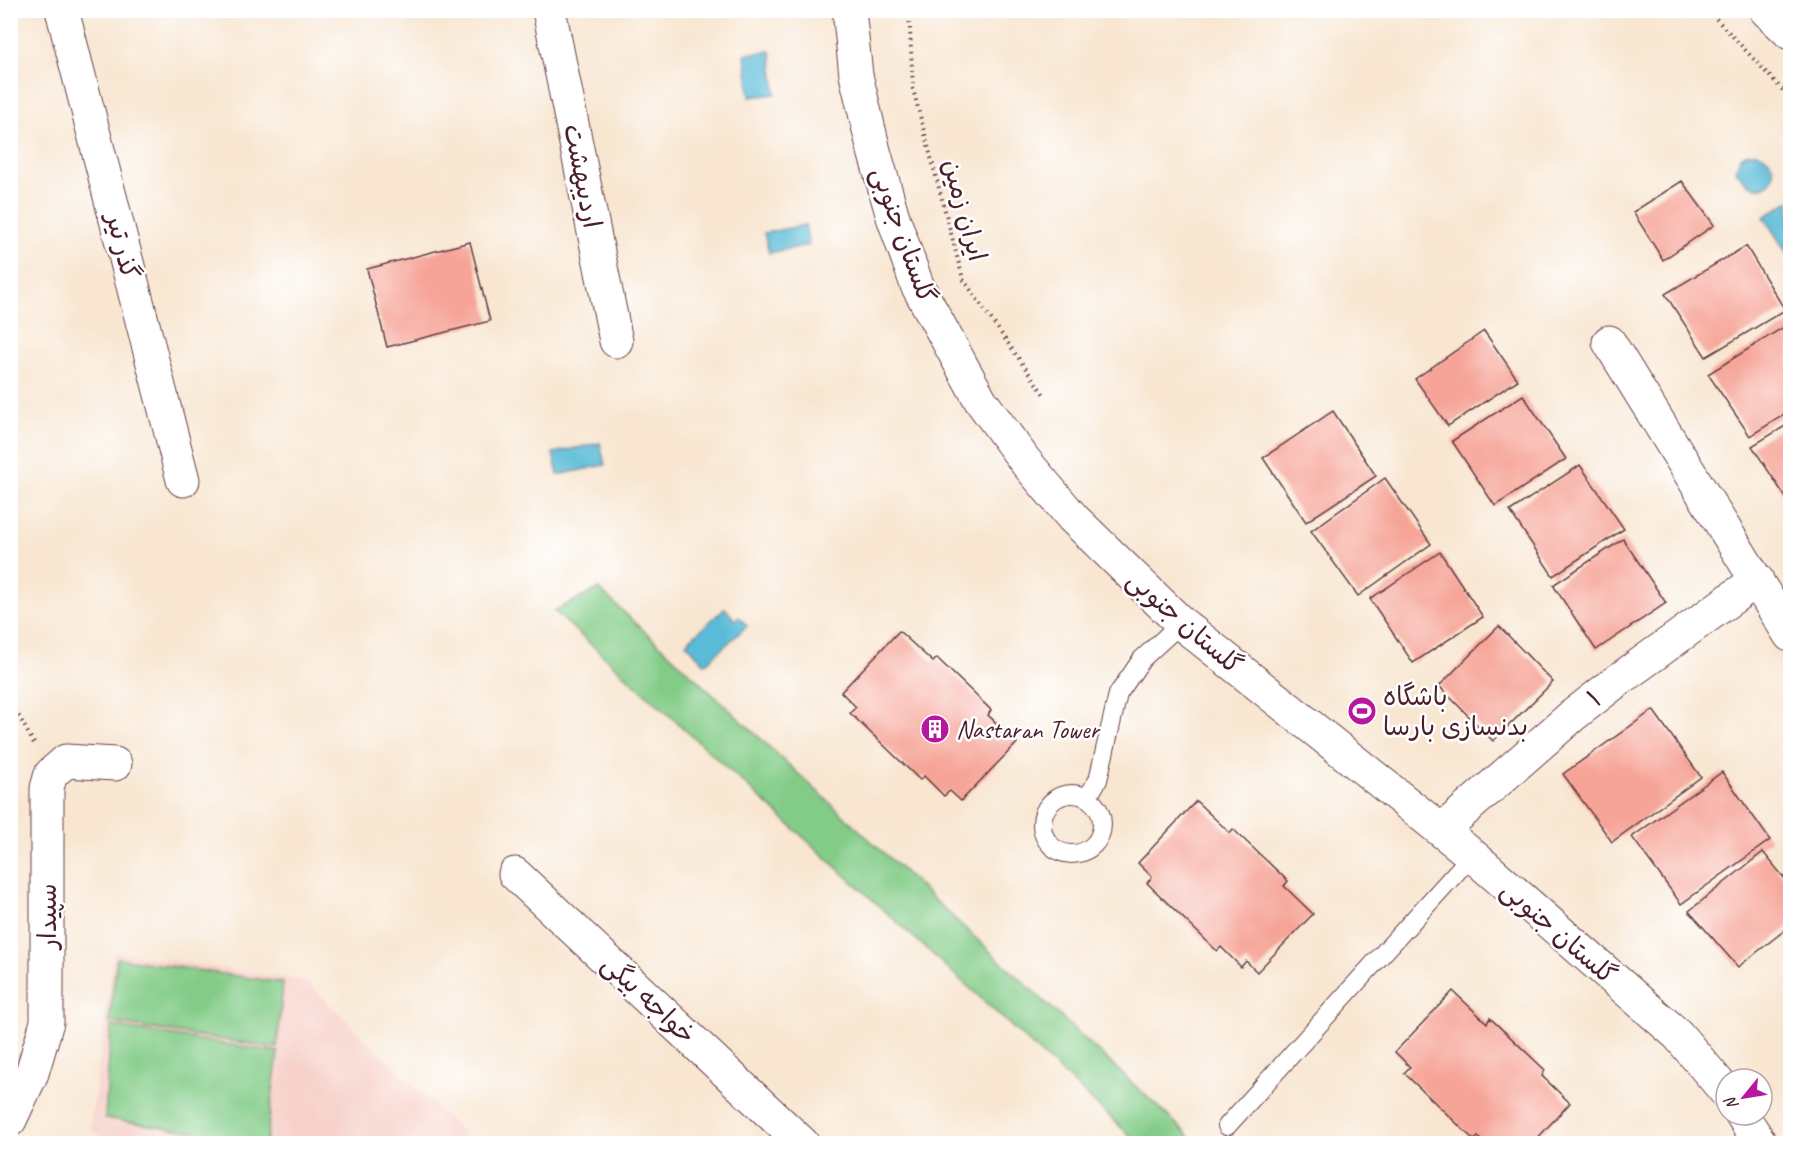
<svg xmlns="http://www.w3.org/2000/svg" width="1801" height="1154" font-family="Caveat,'Playpen Sans Arabic',sans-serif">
	<rect width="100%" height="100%" fill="#fff"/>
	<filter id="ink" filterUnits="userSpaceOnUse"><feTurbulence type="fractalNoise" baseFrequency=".0167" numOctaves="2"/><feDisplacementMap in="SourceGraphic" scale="12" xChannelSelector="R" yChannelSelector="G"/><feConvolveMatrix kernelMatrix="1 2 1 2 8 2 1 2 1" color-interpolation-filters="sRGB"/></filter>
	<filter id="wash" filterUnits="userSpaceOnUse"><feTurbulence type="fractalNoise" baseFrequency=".008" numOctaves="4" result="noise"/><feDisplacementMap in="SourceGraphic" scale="24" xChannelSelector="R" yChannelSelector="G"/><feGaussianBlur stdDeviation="1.35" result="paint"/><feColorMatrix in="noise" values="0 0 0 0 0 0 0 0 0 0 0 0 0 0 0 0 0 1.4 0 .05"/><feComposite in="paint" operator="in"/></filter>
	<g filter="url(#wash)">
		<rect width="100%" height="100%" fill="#f8e6d1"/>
		<!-- built -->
		<path fill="#f7d0c9" d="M114,952l191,29 160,154 -8,9h-349l1,-3 -19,-12z"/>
		<!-- green -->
		<path fill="#83cc88" stroke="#66765a" stroke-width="1.5" d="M599,589l598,554h-59l-165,-152 -419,-380z
			M117,958l166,25 -6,65 -168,-26z
			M111,1026l167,26 -12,91 -161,-25z"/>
		<!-- water -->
		<path fill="#59bbd7" stroke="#526d81" stroke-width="1.5" d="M771,51l5,43 -26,3 -5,-43z
			M1757,152c36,15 5,59 -21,18l4,-13 8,-4z
			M1789,201l1,2v55l-26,-41z
			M805,225l4,20 -40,8 -5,-20z
			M600,443l5,22 -47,10 -5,-22z
			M725,608l10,12 4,-3 8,9 -42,38 -19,-21z"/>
		<g id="blocks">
			<!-- building -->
			<path fill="#f6a497" d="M1682,181l32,44 -51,35 -30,-48z
				M470,242l20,79 -103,26 -20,-78z
				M1746,246l39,64 -79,47 -41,-63z
				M1790,323v88l-40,25 -42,-62z
				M1484,331l34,49 -70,46 -33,-47z
				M1523,395l43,64 -71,47 -43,-65z
				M1333,411l43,65 -70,46 -43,-64z
				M1790,423v81l-38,-58z
				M1580,465l44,64 -71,47 -43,-65z
				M1385,478l46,66 -73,52 -47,-65z
				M1623,539l43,64 -70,47 -43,-65z
				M1440,552l43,65 -70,46 -43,-64z
				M1499,626l54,56 -60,59 -54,-55z
				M899,631l34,31 4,-4 54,52 -3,5 29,28 -56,58 -11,-10 -6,5 -20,-20 -4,4 -70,-67 6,-6 -15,-15z
				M1653,710l48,67 -89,65 -49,-68z
				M1722,772l48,68 -89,64 -49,-67z
				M1196,801l34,32 3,-4 55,52 -4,5 29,28 -56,58 -11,-11 -5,6 -20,-20 -4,4 -70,-68 5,-6 -14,-14z
				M1763,852l27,33v41l-52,41 -49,-56z
				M1453,991l34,32 3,-5 55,52 -3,6 28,27 -38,41h-47l-7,-7 -4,3 -70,-67 6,-6 -15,-15z"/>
		</g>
	</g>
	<g filter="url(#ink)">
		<use href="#blocks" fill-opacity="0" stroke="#643d44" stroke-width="1.5"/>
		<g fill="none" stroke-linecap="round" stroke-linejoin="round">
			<!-- service casing -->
			<g stroke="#643d44" stroke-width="20">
				<path id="service" d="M1042 824a30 30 0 1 1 60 0a30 30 0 1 1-60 0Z
					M1087,798l11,-18 20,-86 24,-35 39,-36
					M1227,1126l245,-271"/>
			</g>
			<!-- minor casing -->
			<g stroke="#643d44" stroke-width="35">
				<path id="minor" d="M62,10l121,470
					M549,10l67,331
					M1609,342l181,293
					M1442,830l130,-114 41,-32 144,-104
					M515,874l288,270
					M10,1120l22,-47 15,-51v-234l4,-14 15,-13 49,3"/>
			</g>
			<!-- tertiary casing -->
			<g stroke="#643d44" stroke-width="35">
				<path id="tertiary" d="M849,10l7,65 18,76 19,66 24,68 64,116 44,60 48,57 108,105 291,232 206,180 48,57
					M1742,1115l19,29"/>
			</g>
			<!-- secondary casing -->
			<g stroke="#643d44" stroke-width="35">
				<path id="secondary" d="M1766,10l24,23"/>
			</g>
			<!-- path -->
			<path stroke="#643d44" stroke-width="4" stroke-dasharray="1.5 4.5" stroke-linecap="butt" d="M909,10l4,79 50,190 82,117
				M1708,10l82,88
				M10,700l26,47"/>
			<!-- service -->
			<use href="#service" stroke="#fff" stroke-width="18"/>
			<!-- minor -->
			<use href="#minor" stroke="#fff" stroke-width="33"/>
			<!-- tertiary -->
			<use href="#tertiary" stroke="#fff" stroke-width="33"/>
			<!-- secondary -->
			<use href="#secondary" stroke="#fff" stroke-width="33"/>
		</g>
	</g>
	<!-- icons -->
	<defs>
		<g id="stadium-disc" transform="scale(1.5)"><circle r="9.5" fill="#b5179e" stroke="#fff"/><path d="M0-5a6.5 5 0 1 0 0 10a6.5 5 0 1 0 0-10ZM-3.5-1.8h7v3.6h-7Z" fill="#fff"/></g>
		<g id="building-disc" transform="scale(1.5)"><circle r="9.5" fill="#b5179e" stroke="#fff"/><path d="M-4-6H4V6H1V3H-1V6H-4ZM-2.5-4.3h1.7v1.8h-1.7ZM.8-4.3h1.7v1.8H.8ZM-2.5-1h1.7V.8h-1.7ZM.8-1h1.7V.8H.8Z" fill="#fff"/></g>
	</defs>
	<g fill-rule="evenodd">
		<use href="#stadium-disc" x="1362" y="711"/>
		<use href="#building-disc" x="935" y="729"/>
	</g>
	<g text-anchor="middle" stroke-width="5" stroke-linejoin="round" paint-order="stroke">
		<!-- street labels -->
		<g font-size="26" fill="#4a1f2b" stroke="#fff">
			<text transform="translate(583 176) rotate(79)" y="9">اردیبهشت</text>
			<text transform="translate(965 210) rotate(75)" y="9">ایران زمین</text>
			<text transform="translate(904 235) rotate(70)" y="9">گلستان جنوبی</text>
			<text transform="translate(123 246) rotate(76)" y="9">گذر تیر</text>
			<text transform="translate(1185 622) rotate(41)" y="9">گلستان جنوبی</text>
			<text transform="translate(1594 698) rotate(-38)" y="9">۱</text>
			<text transform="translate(47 916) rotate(-90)" y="9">سپیدار</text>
			<text transform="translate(1559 932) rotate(41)" y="9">گلستان جنوبی</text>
			<text transform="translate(649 999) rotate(43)" y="9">خواجه بیگی</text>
		</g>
		<!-- poi labels -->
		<g font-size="26" fill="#4a1f2b" stroke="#fff" text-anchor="start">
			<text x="1383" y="705">باشگاه<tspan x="1383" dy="30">بدنسازی بارسا</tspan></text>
			<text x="956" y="738">Nastaran Tower</text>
		</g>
	</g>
	<!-- margin -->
	<rect width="1801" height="1154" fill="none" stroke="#fff" stroke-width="36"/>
	<!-- north arrow -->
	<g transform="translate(1744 1097) rotate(240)"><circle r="28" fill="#ffffff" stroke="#b7a5aa" stroke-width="1.5"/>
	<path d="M0-4.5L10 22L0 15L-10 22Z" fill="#b5179e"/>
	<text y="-9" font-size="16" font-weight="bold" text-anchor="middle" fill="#4a1f2b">N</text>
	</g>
</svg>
